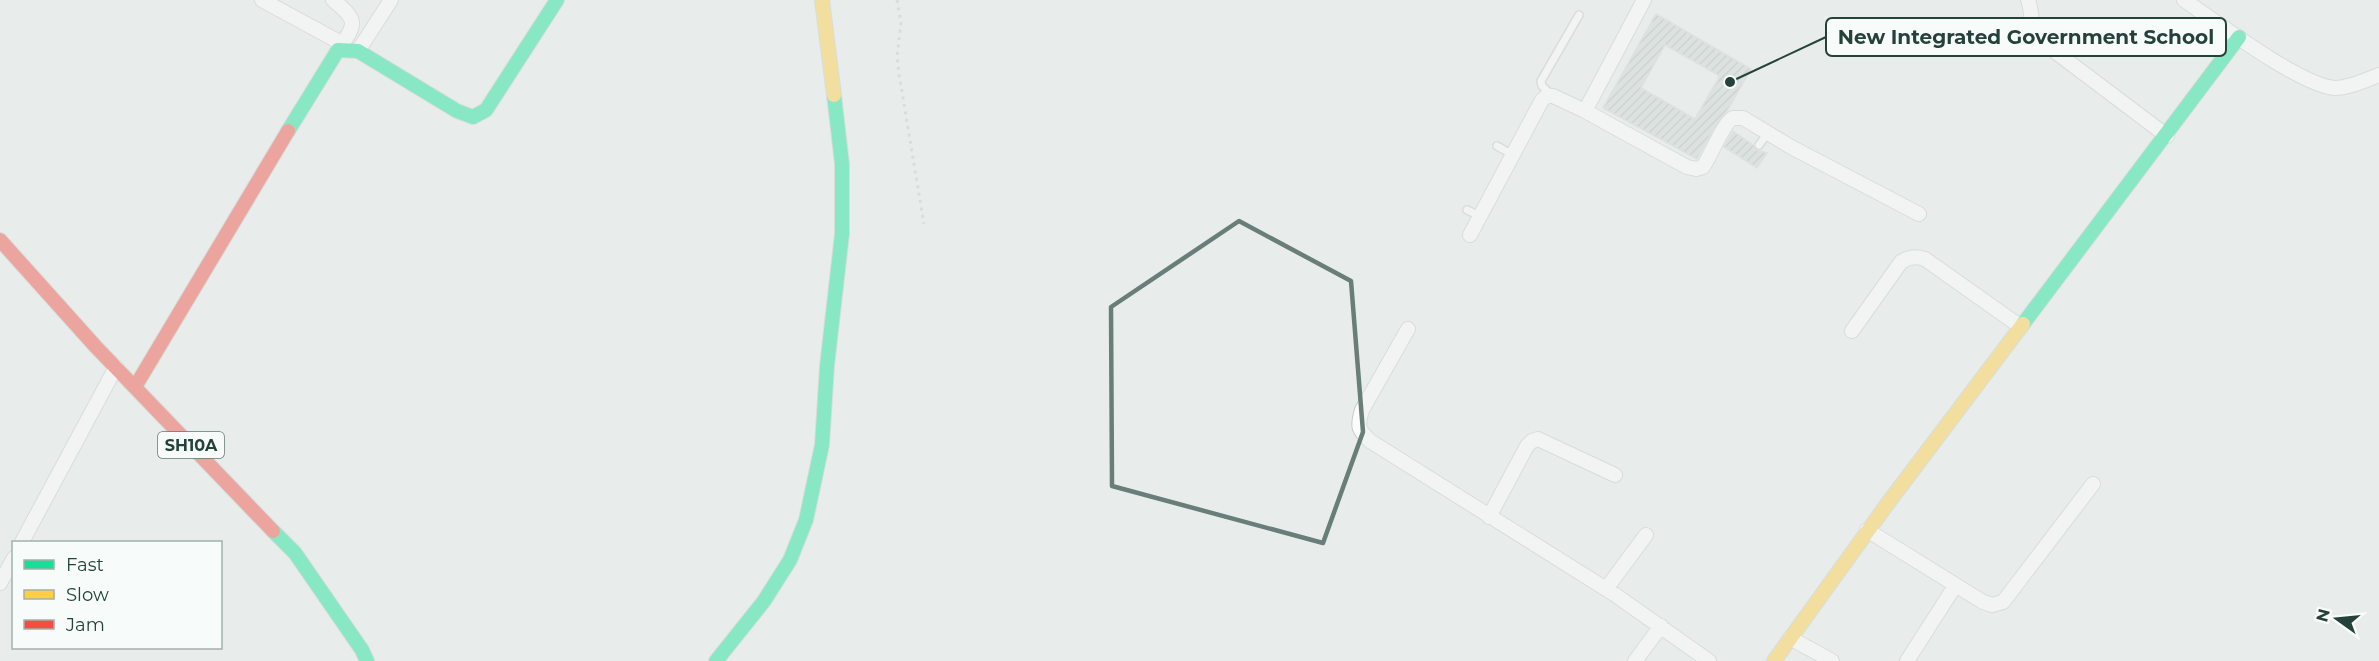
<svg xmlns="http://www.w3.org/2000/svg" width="2379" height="661" font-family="Montserrat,sans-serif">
	<defs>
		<pattern id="building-hatch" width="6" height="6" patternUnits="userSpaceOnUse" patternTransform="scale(1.5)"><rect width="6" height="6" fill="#cfd4d2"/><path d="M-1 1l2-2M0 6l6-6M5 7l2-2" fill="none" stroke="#b2b7b5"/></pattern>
	</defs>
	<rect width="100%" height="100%" fill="#e8edeb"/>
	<!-- building -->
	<path fill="url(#building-hatch)" stroke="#d1d6d4" stroke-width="1.5" fill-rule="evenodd" d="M1656,14l95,55 -24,42 -13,17 -17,31 -94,-51zM1665,45l55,31 -25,43 -54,-31z
		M1733,131l20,14 3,5 11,3 -10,15 -33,-21z"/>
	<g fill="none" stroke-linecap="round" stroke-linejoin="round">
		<!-- lane casing -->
		<g stroke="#c5cac8" stroke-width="10">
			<path id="lane" d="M1551,94l-9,-8 -1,-5 38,-66
				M1759,145l9,-12
				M1497,146l16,9
				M1467,210l13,6"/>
		</g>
		<!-- street casing -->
		<g stroke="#c5cac8" stroke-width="16">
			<path id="street" d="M262,0l81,44
				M333,0c26,21 23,24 5,50
				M2028,0c5,13 2,26 9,38l130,98
				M2184,0c31,21 117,86 151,88 14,0 31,-8 44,-13
				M358,51l33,-51
				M1585,111l59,-111
				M1470,235l72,-135 5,-4h6l32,15 102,56 9,2 7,-2c7,-10 21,-45 30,-49 2,0 8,0 10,0l48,29 128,67
				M1408,329l-46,81c-5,17 -4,19 8,31l244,153 95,67
				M1852,331l49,-69c8,-5 14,-6 24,-3l96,68
				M1489,517l38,-71 5,-5 6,-2 77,36
				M1867,530l116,72 9,3 11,-3 90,-118
				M22,542l94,-175
				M0,583l14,-25
				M1606,589l40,-54
				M1790,638l42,23
				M1635,661l26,-35
				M1907,661l48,-75"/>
		</g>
		<!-- fast casing -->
		<g stroke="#c3cbc8" stroke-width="16">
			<path id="fast" d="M288,131l50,-81 20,1 99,60 16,6 13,-7 71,-110
				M2023,324l216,-287
				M273,531l22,22 67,97 5,11
				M716,661l48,-60 26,-41 16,-40 16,-75 5,-79 15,-132v-70l-8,-69"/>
		</g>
		<!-- slow casing -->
		<g stroke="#c3cbc8" stroke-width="16">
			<path id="slow" d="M822,0l12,95
				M1774,661l114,-158 135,-179"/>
		</g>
		<!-- jam casing -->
		<g stroke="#c3cbc8" stroke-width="16">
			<path id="jam" d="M0,240l96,107 177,184
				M135,387l153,-256"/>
		</g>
		<!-- path -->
		<path stroke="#c3ccca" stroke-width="3" stroke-dasharray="3 4.5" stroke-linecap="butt" d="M897,0l4,23 -4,34 2,17 25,150"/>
		<!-- lane -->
		<use href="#lane" stroke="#fcfcfc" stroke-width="7"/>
		<!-- street -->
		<use href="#street" stroke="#fcfcfc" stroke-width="14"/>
		<!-- fast -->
		<use href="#fast" stroke="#16e098" stroke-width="14"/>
		<!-- slow -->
		<use href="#slow" stroke="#ffcf43" stroke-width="14"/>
		<!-- jam -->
		<use href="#jam" stroke="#f24e42" stroke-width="14"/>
	</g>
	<!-- marked area -->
	<path d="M0 0H2379V661H0ZM1239,221l112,60 12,151 -40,111 -211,-57 -1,-179z" fill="#e8edeb" fill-opacity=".55" fill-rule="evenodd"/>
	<path fill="none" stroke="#697e78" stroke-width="4.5" stroke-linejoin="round" d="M1239,221l112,60 12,151 -40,111 -211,-57 -1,-179z"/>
	<g text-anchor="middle" stroke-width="4.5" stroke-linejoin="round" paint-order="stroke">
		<!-- shield labels -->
		<rect fill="#f7fbf9" stroke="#637a73" stroke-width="1.5" x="158" y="432" width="66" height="26" rx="4.5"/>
		<g font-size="16" font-weight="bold" fill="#24423a">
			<text x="191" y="451">SH10A</text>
		</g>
	</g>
	<!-- callouts -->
	<path fill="none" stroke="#24423a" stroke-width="2" d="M1730 82L1826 37"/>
	<circle fill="#24423a" stroke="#f7fbf9" stroke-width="2" cx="1730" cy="82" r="6"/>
	<rect fill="#f7fbf9" stroke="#24423a" stroke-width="2" x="1826" y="18" width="400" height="38" rx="6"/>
	<g font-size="20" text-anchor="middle" font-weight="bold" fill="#24423a">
		<text x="2026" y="44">New Integrated Government School</text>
	</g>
	<!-- legend -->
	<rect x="12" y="541" width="210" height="108" fill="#f7fbf9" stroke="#a3b1ad" stroke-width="1.5"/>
	<rect x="24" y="560" width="30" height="9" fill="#16e098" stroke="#a3b1ad" stroke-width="1.5"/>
	<text x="66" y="571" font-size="18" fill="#24423a">Fast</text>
	<rect x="24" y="590" width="30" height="9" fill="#ffcf43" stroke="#a3b1ad" stroke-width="1.5"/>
	<text x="66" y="601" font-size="18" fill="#24423a">Slow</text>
	<rect x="24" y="620" width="30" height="9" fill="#f24e42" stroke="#a3b1ad" stroke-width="1.5"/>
	<text x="66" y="631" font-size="18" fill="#24423a">Jam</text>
	<!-- north arrow -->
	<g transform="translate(2337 619) rotate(285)" stroke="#f7fbf9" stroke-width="4.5" paint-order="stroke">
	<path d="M0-4.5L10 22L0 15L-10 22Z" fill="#24423a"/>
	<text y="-9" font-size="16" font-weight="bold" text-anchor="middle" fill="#24423a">N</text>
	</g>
</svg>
